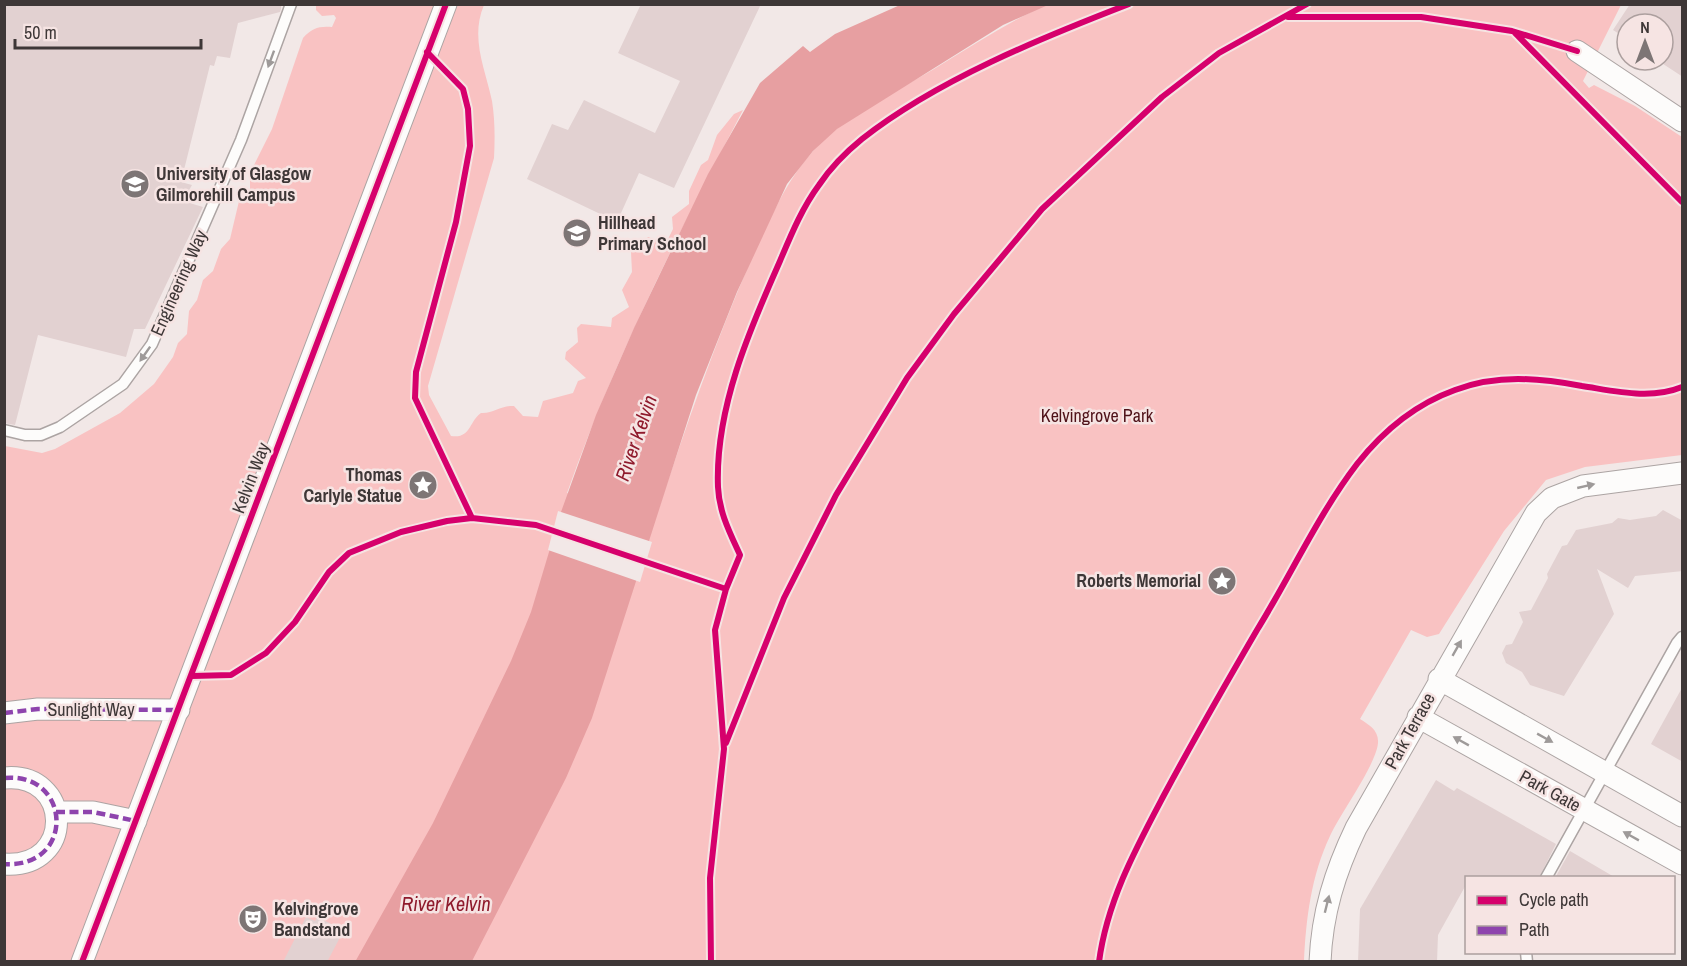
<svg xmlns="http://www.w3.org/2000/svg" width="1687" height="966" font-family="'Archivo Narrow',sans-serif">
	<rect width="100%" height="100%" fill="#f2e8e7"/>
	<!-- green -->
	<path fill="#f9c2c2" d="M1048,4l573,1 -38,76 6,7 5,-3 41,21 47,31v318l-97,12 -39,13 -42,51 -65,103 -12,3 -16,-7 -51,89c9,6 19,11 18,24 -2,22 -38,71 -48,93 -19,40 -24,83 -26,125l-1299,1v-516l37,7 13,-4 65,-36 34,-29 19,-27 5,-14 9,-9 2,-23 8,-11 6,-20 10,-9 8,-22 9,-10 10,-42 10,-8v-16l22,-44 31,-91c9,-10 16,-12 29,-11l4,-9 -2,-3 -12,1 -6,-6v-5h168c-14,33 1,63 8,96 3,19 3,38 2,57l-66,228 1,9 22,41c20,3 18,-15 30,-23 12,1 20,-8 33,-7l9,10 15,1 5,-16 30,-8 5,-12 8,-3 -21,-19 1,-7 12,-10 -1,-14 4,-4 30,3 1,-9 17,-11 -7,-17 10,-18 -1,-20 17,-15 18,6 7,-14 -1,-12 17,-13v-13l12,-26 7,-5 9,-25 17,-21 9,-4c-65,124 -129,250 -176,383l88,27c29,-88 59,-175 96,-260 18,-39 34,-78 63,-110 32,-35 79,-57 120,-81 38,-23 74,-47 114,-65z"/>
	<!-- water -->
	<path fill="#e79fa1" d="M900,5h148l-45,20 -166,104 -24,22 -26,33 -50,108 -41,103 -104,323 -26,60 -94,183 -117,1 78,-139 78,-162 20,-49 30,-100 35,-97 38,-87 74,-154 52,-91 43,-37 7,6 25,-18z"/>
	<!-- pier -->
	<path fill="#f2e8e7" d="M558,511l94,31 -12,40 -92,-32z"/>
	<!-- building -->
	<path fill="#e2d1d1" d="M4,4h277v5l-1,3 -42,11 -8,35 -13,-2 -3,10 -4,-1 -29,117 11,3 -9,16 20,6 -58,122h-11l-8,28 -88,-22 -23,90 -11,-2z
		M641,4h120l-87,184 -35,-15 -22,49 -90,-43 25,-55 16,6 16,-30 71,33 25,-52 -62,-28z
		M1630,4h53v73l-26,-17h6v-36h-36v15l-14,-9z
		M1663,510l20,11v50l-48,5 -7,12 -31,-19 17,45 -50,82 -34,-11 -8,-13 -16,-9 -4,-10 4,-8 6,-1 11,-22 -4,-10 12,-2 17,-32 -1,-4 15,-28 5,-1 9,-15 36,-7 6,-5 12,2 26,-4z
		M1683,686v76l-32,-18z
		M1436,780l18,11 3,-3 99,56 -17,34h-72v5l-29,52 -1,27h-79l2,-53z
		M1570,851l46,27h-61z
		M306,917l9,4 2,-4 27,13 -17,32h-44z"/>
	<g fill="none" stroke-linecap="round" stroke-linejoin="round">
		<!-- lane casing -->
		<g stroke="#aca4a3" stroke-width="13">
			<path id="lane" d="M4,430l21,5h16l19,-8 63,-43 29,-40 89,-204 50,-136
				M1546,878l131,-235 5,-6
				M1526,952l1,10"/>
		</g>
		<!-- street casing -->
		<g stroke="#aca4a3" stroke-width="23">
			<path id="street" d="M1577,51l105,70
				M1439,679l243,137
				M4,713l34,-4 141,1
				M1418,717l264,147
				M4,778c68,-7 72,91 0,86
				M56,812h37l43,9
				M82,962l364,-958
				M1320,962c2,-49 15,-90 36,-134l180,-315 16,-15 31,-12 99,-13"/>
		</g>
		<!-- lane -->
		<use href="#lane" stroke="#fdfcfb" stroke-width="10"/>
		<!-- street -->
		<use href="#street" stroke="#fdfcfb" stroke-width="21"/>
		<!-- quiet -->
		<path stroke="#8e44ad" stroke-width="4.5" stroke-dasharray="9 4.5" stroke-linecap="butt" d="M4,713l34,-4 141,1
			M4,778c68,-7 72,91 0,86
			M56,812h37l43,9"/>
		<!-- cycleway casing -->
		<g stroke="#f6e4e3" stroke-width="10">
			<path id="cycleway" d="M1288,17h133l91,14 65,20
				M1515,33l167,169
				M427,52l36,37 5,20 2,37 -14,76 -40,150 -1,26 57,120
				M192,676l39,-1 35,-22 29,-31 34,-50 20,-19 52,-21 46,-11 25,-3 64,7 190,64
				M726,743l58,-145 52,-103 71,-117 47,-64 88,-105 120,-112 57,-44 88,-49
				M82,962l364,-958
				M711,962l-1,-84 14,-129 -9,-119 11,-41 14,-34c-10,-22 -21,-43 -22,-68 -3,-78 31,-156 62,-226 11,-26 22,-53 39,-76 12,-18 27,-33 43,-46 75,-59 179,-101 267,-135
				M1099,962c8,-61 37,-114 65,-167 30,-56 61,-110 93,-165 34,-55 61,-115 100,-166 26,-33 59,-60 98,-74 42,-16 84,-12 127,-4 33,5 68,14 100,1"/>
		</g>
		<!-- cycleway -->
		<use href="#cycleway" stroke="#d6006c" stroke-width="6"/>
	</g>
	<!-- one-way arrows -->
	<defs><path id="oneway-solid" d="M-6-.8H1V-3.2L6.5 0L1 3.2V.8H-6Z" transform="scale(1.5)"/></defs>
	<g fill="#9e9a99">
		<use href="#oneway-solid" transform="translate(271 59) rotate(110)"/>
		<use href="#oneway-solid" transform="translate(145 354) rotate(125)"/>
		<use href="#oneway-solid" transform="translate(1586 486) rotate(-13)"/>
		<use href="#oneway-solid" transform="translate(1457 648) rotate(-60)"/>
		<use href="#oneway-solid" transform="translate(1545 738) rotate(29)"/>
		<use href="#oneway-solid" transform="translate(1461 741) rotate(-151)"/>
		<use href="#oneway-solid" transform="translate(1631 836) rotate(-151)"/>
		<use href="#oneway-solid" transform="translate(1327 904) rotate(-76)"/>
	</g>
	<!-- icons -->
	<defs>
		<g id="university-disc" transform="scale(1.5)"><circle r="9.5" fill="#7d7575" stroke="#f6e4e3"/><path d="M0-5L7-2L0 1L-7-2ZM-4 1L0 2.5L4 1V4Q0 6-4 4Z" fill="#fff"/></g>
		<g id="school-disc" transform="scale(1.5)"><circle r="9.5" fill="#7d7575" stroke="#f6e4e3"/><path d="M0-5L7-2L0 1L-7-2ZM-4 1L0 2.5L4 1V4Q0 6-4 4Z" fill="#fff"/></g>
		<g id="sight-disc" transform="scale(1.5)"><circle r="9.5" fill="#7d7575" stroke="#f6e4e3"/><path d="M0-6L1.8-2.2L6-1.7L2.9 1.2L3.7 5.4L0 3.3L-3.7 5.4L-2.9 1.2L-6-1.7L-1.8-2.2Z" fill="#fff"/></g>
		<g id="theatre-disc" transform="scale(1.5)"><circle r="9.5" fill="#7d7575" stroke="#f6e4e3"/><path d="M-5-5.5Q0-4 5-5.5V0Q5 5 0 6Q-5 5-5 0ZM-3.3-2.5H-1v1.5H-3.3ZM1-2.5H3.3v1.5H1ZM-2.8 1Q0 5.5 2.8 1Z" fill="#fff"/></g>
	</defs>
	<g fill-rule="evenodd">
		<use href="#university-disc" x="135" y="184"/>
		<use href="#school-disc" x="577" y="233"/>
		<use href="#sight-disc" x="423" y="485"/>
		<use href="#sight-disc" x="1222" y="581"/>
		<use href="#theatre-disc" x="253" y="919"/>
	</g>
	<g text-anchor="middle" stroke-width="5" stroke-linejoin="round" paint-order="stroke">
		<!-- poi labels -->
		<g font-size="18" font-weight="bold" fill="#3e3737" stroke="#f6e4e3" text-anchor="start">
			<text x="156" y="180">University of Glasgow<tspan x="156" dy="21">Gilmorehill Campus</tspan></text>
			<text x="598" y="229">Hillhead<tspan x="598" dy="21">Primary School</tspan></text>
			<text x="402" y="481" text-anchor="end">Thomas<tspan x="402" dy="21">Carlyle Statue</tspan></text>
			<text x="1201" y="587" text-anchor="end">Roberts Memorial</text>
			<text x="274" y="915">Kelvingrove<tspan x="274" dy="21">Bandstand</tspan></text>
		</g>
		<!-- street labels -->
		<g font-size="18" fill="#3e3737" stroke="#f6e4e3">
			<text transform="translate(179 283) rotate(-66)" y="6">Engineering Way</text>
			<text transform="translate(251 478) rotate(-69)" y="6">Kelvin Way</text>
			<text x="91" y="716">Sunlight Way</text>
			<text transform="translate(1410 731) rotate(-61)" y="6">Park Terrace</text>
			<text transform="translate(1550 791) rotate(29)" y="6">Park Gate</text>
		</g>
		<!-- park labels -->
		<g font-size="18" fill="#4f1219" stroke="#f6e4e3">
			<text x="1097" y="422">Kelvingrove Park</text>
		</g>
		<!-- water labels -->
		<g font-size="20" font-style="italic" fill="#8f1a2c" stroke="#f6e4e3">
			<text transform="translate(636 438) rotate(-71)" y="7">River Kelvin</text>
			<text x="446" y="911">River Kelvin</text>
		</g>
	</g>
	<!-- border -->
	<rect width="1687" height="966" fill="none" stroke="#3e3737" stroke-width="12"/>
	<!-- legend -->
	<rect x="1465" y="876" width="210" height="78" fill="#f6e4e3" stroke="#ac9f9e" stroke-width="1.5"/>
	<rect x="1477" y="896" width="30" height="9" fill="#d6006c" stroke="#ac9f9e" stroke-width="1.5"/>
	<text x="1519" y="906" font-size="18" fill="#3e3737">Cycle path</text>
	<rect x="1477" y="926" width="30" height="9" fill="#8e44ad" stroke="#ac9f9e" stroke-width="1.5"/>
	<text x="1519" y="936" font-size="18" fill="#3e3737">Path</text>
	<!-- north arrow -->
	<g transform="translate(1645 42)"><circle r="28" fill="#f6e4e3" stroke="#ac9f9e" stroke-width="1.5"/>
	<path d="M0-4.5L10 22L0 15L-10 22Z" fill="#7d7575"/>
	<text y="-9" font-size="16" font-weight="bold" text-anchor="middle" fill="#3e3737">N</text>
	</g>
	<!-- scale -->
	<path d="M15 39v9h186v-9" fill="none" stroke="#3e3737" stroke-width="3"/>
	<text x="24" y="39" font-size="18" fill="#3e3737" stroke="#f6e4e3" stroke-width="4.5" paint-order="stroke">50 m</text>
</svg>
